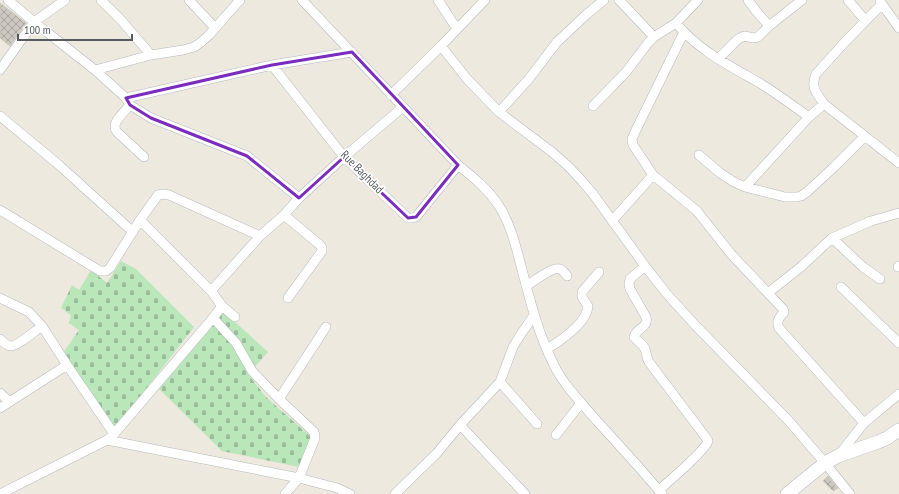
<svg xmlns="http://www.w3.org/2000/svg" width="899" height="494" font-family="'PT Sans Narrow',sans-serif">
	<defs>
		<pattern id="cemetery-stones" width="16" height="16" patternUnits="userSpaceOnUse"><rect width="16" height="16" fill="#bae7b9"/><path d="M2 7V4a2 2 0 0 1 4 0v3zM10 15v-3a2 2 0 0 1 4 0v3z" fill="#9abe9a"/></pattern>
		<pattern id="building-cross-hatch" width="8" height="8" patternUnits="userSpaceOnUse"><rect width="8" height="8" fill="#ccc7c0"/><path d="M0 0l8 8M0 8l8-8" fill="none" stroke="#a8a59f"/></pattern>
	</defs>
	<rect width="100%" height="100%" fill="#ede9df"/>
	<!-- cemetery -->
	<path fill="url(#cemetery-stones)" d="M121,261l15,8 58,58 -79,102 -52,-76 16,-23 -10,-7 2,-8 -10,-7 11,-23 7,5 12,-20 16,13z
		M223,311l45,41 -14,16 -35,-50z
		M214,324l24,25 10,25 18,23 45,40 -12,30 -77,-16 -63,-62z"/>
	<!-- building -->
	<path fill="url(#building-cross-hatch)" stroke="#d1cabd" d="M0,3l26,20 -16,23 -10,-8z
		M828,476l10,12 -5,3 -10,-10z"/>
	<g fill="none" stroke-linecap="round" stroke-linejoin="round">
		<!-- street casing -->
		<g stroke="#b5b8bd" stroke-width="10">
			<path id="street" d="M8,0l26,22 61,48 31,28 4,7 21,13 96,38 52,42
				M101,0l20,20 30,35
				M189,0l26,28
				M302,0l156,165c15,12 30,24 41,41 11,17 16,37 21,56 9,34 17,69 33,101 10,22 29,40 44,58 22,24 44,48 65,73
				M438,0l19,29
				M619,0l35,37
				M748,0l8,11 13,15
				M848,0l17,20
				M880,0l2,4 -39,40 -27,30c-6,14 1,19 8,30l75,59
				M882,4l17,24
				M676,23c22,27 52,42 82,59 18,11 34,23 51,35
				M684,32l-49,100 -3,7 1,6 20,30 44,36 34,43 52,55 1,3c-5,6 -8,9 -5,16l85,95
				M441,46l27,34 31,32 53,40 17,15 13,14 11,13 52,72 21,27 29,32 93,95 37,43 25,31
				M718,59l20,-20 6,-3 10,2 4,-1 11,-11 33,-26
				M272,65l72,92 64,61h4l4,-1 42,-52
				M0,70l34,-48 31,-22
				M95,70l56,-15 32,-5 11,-3 6,-4 9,-8 31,-35
				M391,95l50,-49 44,-46
				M126,98l146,-33 80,-13
				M130,105c-4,5 -15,15 -15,21 0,3 1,4 2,6l27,25
				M593,106l33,-34 22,-29 6,-6 22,-14 22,-23
				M499,112l29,-32 29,-38 30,-28 17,-14
				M0,116l59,49 74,67
				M699,155l21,18 14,9 11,5 40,10h12l4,-1 6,-4 27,-25 31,-31
				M745,187l64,-70 15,-13
				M0,210l100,61h6l4,-3 30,-48 18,-25 5,-1 6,1 91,41
				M284,215l36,30 2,3v3l-34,47
				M140,220l71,71 11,15 13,11
				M612,221l41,-46
				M832,238l31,29 17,12
				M645,266l-15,13 -1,5 1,5 16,28c3,11 -10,11 -12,20 3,4 9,7 11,12 2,5 1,8 4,13l58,77 1,2c-3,10 -40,41 -49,49
				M898,267l1,-1
				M526,286c7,-4 27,-20 34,-17 3,1 5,4 7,7
				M841,287l58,56
				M211,291l49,-55 24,-21 15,-17 45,-41 59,-50
				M768,293l34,-27 30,-28 39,-17 28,-8
				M0,298l29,14 13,14 25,39 47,69
				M213,318l23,25 16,28 27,28 35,33 1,6 -16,40 -14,16
				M0,339c3,3 7,7 11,7 7,0 25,-16 31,-20
				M547,349c13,-8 40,-26 41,-43l-6,-9v-5l17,-20
				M500,382l37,42
				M0,393l10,9
				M279,399l47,-72
				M0,408l67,-43
				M460,425l65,69
				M556,435l25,-32
				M107,440l192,38 38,10 13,6
				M838,456l26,-33 35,-29
				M0,494l107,-54 7,-6 99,-116 9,-12
				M395,494l42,-41 23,-28 40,-43 13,-35 6,-10 15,-22"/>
		</g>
		<!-- secondary casing -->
		<g stroke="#b5b9bf" stroke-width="14">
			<path id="secondary" d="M787,494l38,-31 13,-7 40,-14 9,-4 12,-8"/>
		</g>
		<!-- street -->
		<use href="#street" stroke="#fff" stroke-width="9"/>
		<!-- secondary -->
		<use href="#secondary" stroke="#fff" stroke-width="13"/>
	</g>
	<!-- marked area -->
	<path fill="none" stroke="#7b2cbf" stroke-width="3" stroke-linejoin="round" d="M352,52l106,113 -42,52 -8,1 -64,-61 -45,41 -52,-42 -96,-38 -21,-13 -4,-7 146,-33z"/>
	<g text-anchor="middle" stroke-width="3.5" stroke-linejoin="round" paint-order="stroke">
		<!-- street labels -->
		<g font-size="12" fill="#585c61" stroke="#fff">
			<text transform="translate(362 172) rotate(45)" y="4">Rue Baghdad</text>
		</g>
	</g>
	<!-- scale -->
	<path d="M18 34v6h114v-6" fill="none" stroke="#585c61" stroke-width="2"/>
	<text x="24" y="34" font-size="12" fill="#585c61" stroke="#ffffff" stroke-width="3" paint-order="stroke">100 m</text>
</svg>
